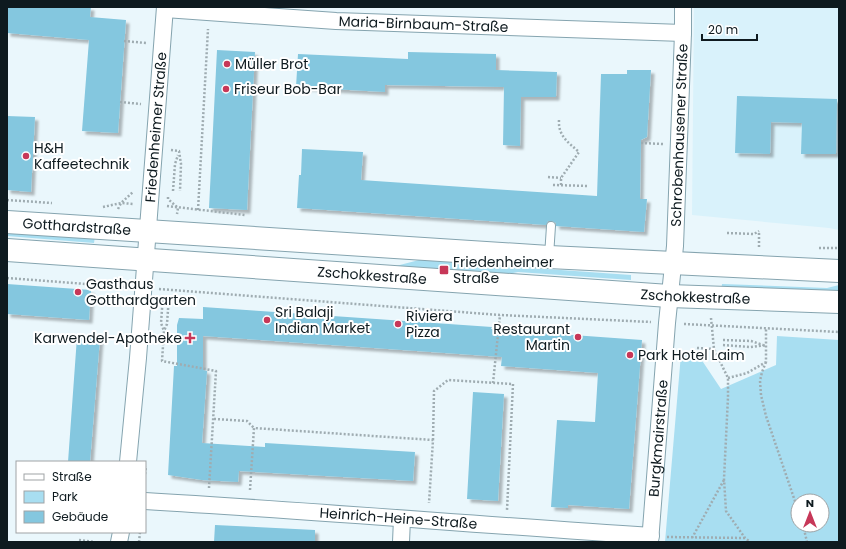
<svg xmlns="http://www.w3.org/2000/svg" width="846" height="549" font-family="Poppins,sans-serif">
	<defs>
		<filter id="shadow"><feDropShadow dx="3.5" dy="3.5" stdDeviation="1" flood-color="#0004"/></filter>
	</defs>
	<rect width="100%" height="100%" fill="#eaf7fc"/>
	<!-- built -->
	<path fill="#d9f2fb" d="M694,7h145v223l-10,-2 -137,-13z"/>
	<!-- green -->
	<path fill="#a8def1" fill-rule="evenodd" d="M7,231l88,5 -1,7 -87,-7z
		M194,252l202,14 23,-6 212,15v5l-113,-8 -24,5 -300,-20z
		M722,284l105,4 12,-3v9l-118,-2z
		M777,336l62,4v202h-174l16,-188 18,2 22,33 55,-24zM798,501h24v24h-24z"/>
	<!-- building -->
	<path fill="#84c7df" filter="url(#shadow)" d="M7,7h84l-1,10 36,3 -8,113 -36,-2 7,-91 -82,-7z
		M217,50l38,2 -8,158 -38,-2z
		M408,52l88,2v16l61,2 -1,25h-35l-1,49 -17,-1 1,-58 -119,-2v7l-89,-5 2,-33 110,5z
		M627,70h24l-4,67 -6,3 -1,59h7l-3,33 -88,-6v-3l-4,-2h-4l-2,4 -249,-17 2,-33h2l1,-26 61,3 -2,28 236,16 4,-122h26z
		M737,96l100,3 -1,55h-35l1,-31 -31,-1 -1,32 -35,-1z
		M7,116l28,1 -4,75 -24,-2z
		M7,284l84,6 -2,30 -82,-6z
		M203,307l289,20 -1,2 151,11 -13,169 -61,-4v3l-17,-1 6,-87 38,2 3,-49 -97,-7 1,-9 -299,-21v34l4,1 -5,72 63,4v-4l150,9 -2,29 -174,-10 -1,11 -36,-2 -34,-5 6,-109h3v-41l2,-7 24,1z
		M77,337l23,1 -10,124h-22z
		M473,392l31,2 -6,107 -31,-2z
		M215,525l100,5v12h-101z"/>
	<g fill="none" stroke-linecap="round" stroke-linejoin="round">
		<!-- service casing -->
		<g stroke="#85a4af" stroke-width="10">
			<path id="service" d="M549,256l2,-30"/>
		</g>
		<!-- minor casing -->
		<g stroke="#85a4af" stroke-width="18">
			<g id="minor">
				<path id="s1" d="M165,9l171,12 347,12"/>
				<path id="s2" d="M128,462l10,-104 27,-351"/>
				<path id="s3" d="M145,501c169,10 337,24 506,35"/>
				<path d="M119,542l2,-10"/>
				<path d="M401,542l1,-23"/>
				<path id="s4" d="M650,542l17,-219 8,-77 8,-213v-26"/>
			</g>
		</g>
		<!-- secondary casing -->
		<g stroke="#85a4af" stroke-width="24">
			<g id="secondary">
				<path id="s5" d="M7,222l542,35 290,14"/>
				<path id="s6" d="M7,250l662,46 170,6"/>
			</g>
		</g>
		<!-- path -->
		<path stroke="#9facb1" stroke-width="2.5" stroke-dasharray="2 2" stroke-linecap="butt" d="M124,41l22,2
			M120,102l21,2
			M559,120c-1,16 9,22 20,32l-18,26v7
			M641,143l22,1
			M171,150l8,1 2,13 -1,27
			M548,177l13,1
			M553,185l36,1
			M173,191l2,-27 3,-9
			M168,197v2l10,9 -1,6
			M7,200l45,3
			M167,206l78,9
			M103,207l18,-4 13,1
			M118,209l3,-6 12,-11
			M198,210l10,-181
			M727,233l27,1 5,-3
			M759,247v-16
			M819,248h20
			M7,278l119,9
			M116,278l10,8
			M159,289l341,26 151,7
			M163,296l-2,27 3,8
			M169,296l-2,28 -3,7 -2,30 54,10 -7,117
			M711,318l3,31 14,29v19l-4,82 2,32 19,27 5,4
			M684,324l155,8
			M723,340l28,1 12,4
			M723,345l27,2 16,-2
			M697,348l17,1
			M766,362l-4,10 -2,9 1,14 5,21 32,94
			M728,378l19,-5 19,-11v-33
			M493,383l7,-68
			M214,419l33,2 7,7
			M433,440l1,-49 14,-11 65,4 -6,126
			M145,474l1,-8
			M250,490l4,-62 179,12 -4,63
			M803,525l4,17
			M667,537l78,1
			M692,538l32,-58
			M79,540l16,2
			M139,542l1,-10"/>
		<!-- service -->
		<use href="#service" stroke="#fff" stroke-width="8"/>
		<!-- minor -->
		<use href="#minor" stroke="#fff" stroke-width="16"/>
		<!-- secondary -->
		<use href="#secondary" stroke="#fff" stroke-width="22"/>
	</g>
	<!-- markers -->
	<g fill="#c73758" stroke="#fff" stroke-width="1.5">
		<circle cx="227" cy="64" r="4"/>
		<circle cx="226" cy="89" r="4"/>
		<circle cx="26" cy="156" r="4"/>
		<rect x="439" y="265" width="10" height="10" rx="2"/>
		<circle cx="78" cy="292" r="4"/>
		<circle cx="267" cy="320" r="4"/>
		<circle cx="398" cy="324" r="4"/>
		<circle cx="578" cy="337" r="4"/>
		<path d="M188 332h4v4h4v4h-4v4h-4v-4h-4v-4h4z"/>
		<circle cx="630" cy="355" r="4"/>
	</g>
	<g text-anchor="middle" stroke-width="4" stroke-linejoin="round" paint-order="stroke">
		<!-- street labels -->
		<g font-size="14" fill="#0e1a1f" stroke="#fff">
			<text dy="5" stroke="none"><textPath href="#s1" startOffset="259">Maria-Birnbaum-Straße</textPath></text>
			<text dy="5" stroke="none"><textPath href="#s2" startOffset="336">Friedenheimer Straße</textPath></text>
			<text dy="5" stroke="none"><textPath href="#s4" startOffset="408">Schrobenhausener Straße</textPath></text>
			<text dy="5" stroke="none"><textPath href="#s5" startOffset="70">Gotthardstraße</textPath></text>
			<text dy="5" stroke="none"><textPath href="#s6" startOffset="366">Zschokkestraße</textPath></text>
			<text dy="5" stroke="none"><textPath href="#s6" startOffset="690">Zschokkestraße</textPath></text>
			<text dy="5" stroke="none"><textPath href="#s4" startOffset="104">Burgkmairstraße</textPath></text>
			<text dy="5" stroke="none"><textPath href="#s3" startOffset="254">Heinrich-Heine-Straße</textPath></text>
		</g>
		<!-- poi labels -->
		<g font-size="14" fill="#0e1a1f" stroke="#fff" text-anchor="start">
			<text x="235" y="69">Müller Brot</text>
			<text x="234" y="94">Friseur Bob-Bar</text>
			<text x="34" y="153">H&amp;H<tspan x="34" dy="16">Kaffeetechnik</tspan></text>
			<text x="453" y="267">Friedenheimer<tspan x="453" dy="16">Straße</tspan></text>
			<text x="86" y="289">Gasthaus<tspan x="86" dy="16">Gotthardgarten</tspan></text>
			<text x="275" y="317">Sri Balaji<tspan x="275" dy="16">Indian Market</tspan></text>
			<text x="406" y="321">Riviera<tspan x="406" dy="16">Pizza</tspan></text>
			<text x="570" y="334" text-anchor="end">Restaurant<tspan x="570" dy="16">Martin</tspan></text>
			<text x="182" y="343" text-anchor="end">Karwendel-Apotheke</text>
			<text x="638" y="360">Park Hotel Laim</text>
		</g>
	</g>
	<!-- border -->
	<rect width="846" height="549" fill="none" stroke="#0e1a1f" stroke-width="16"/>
	<!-- legend -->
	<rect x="16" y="461" width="130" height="72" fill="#ffffff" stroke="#9fa3a5"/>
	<rect x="24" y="474" width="20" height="6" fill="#ffffff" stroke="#9fa3a5"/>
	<text x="52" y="481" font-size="12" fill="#0e1a1f">Straße</text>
	<rect x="24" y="491" width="20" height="12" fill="#a8def1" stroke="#9fa3a5"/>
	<text x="52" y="501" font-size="12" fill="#0e1a1f">Park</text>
	<rect x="24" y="511" width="20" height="12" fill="#84c7df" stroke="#9fa3a5"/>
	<text x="52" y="521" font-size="12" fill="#0e1a1f">Gebäude</text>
	<!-- north arrow -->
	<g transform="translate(810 513)"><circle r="19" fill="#ffffff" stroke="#9fa3a5"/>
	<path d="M0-3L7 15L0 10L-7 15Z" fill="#c73758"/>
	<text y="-6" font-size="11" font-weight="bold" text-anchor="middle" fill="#0e1a1f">N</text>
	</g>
	<!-- scale -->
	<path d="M702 34v6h55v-6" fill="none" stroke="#0e1a1f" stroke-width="2"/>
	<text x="708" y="34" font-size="12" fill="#0e1a1f" stroke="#ffffff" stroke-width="3" paint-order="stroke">20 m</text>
</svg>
